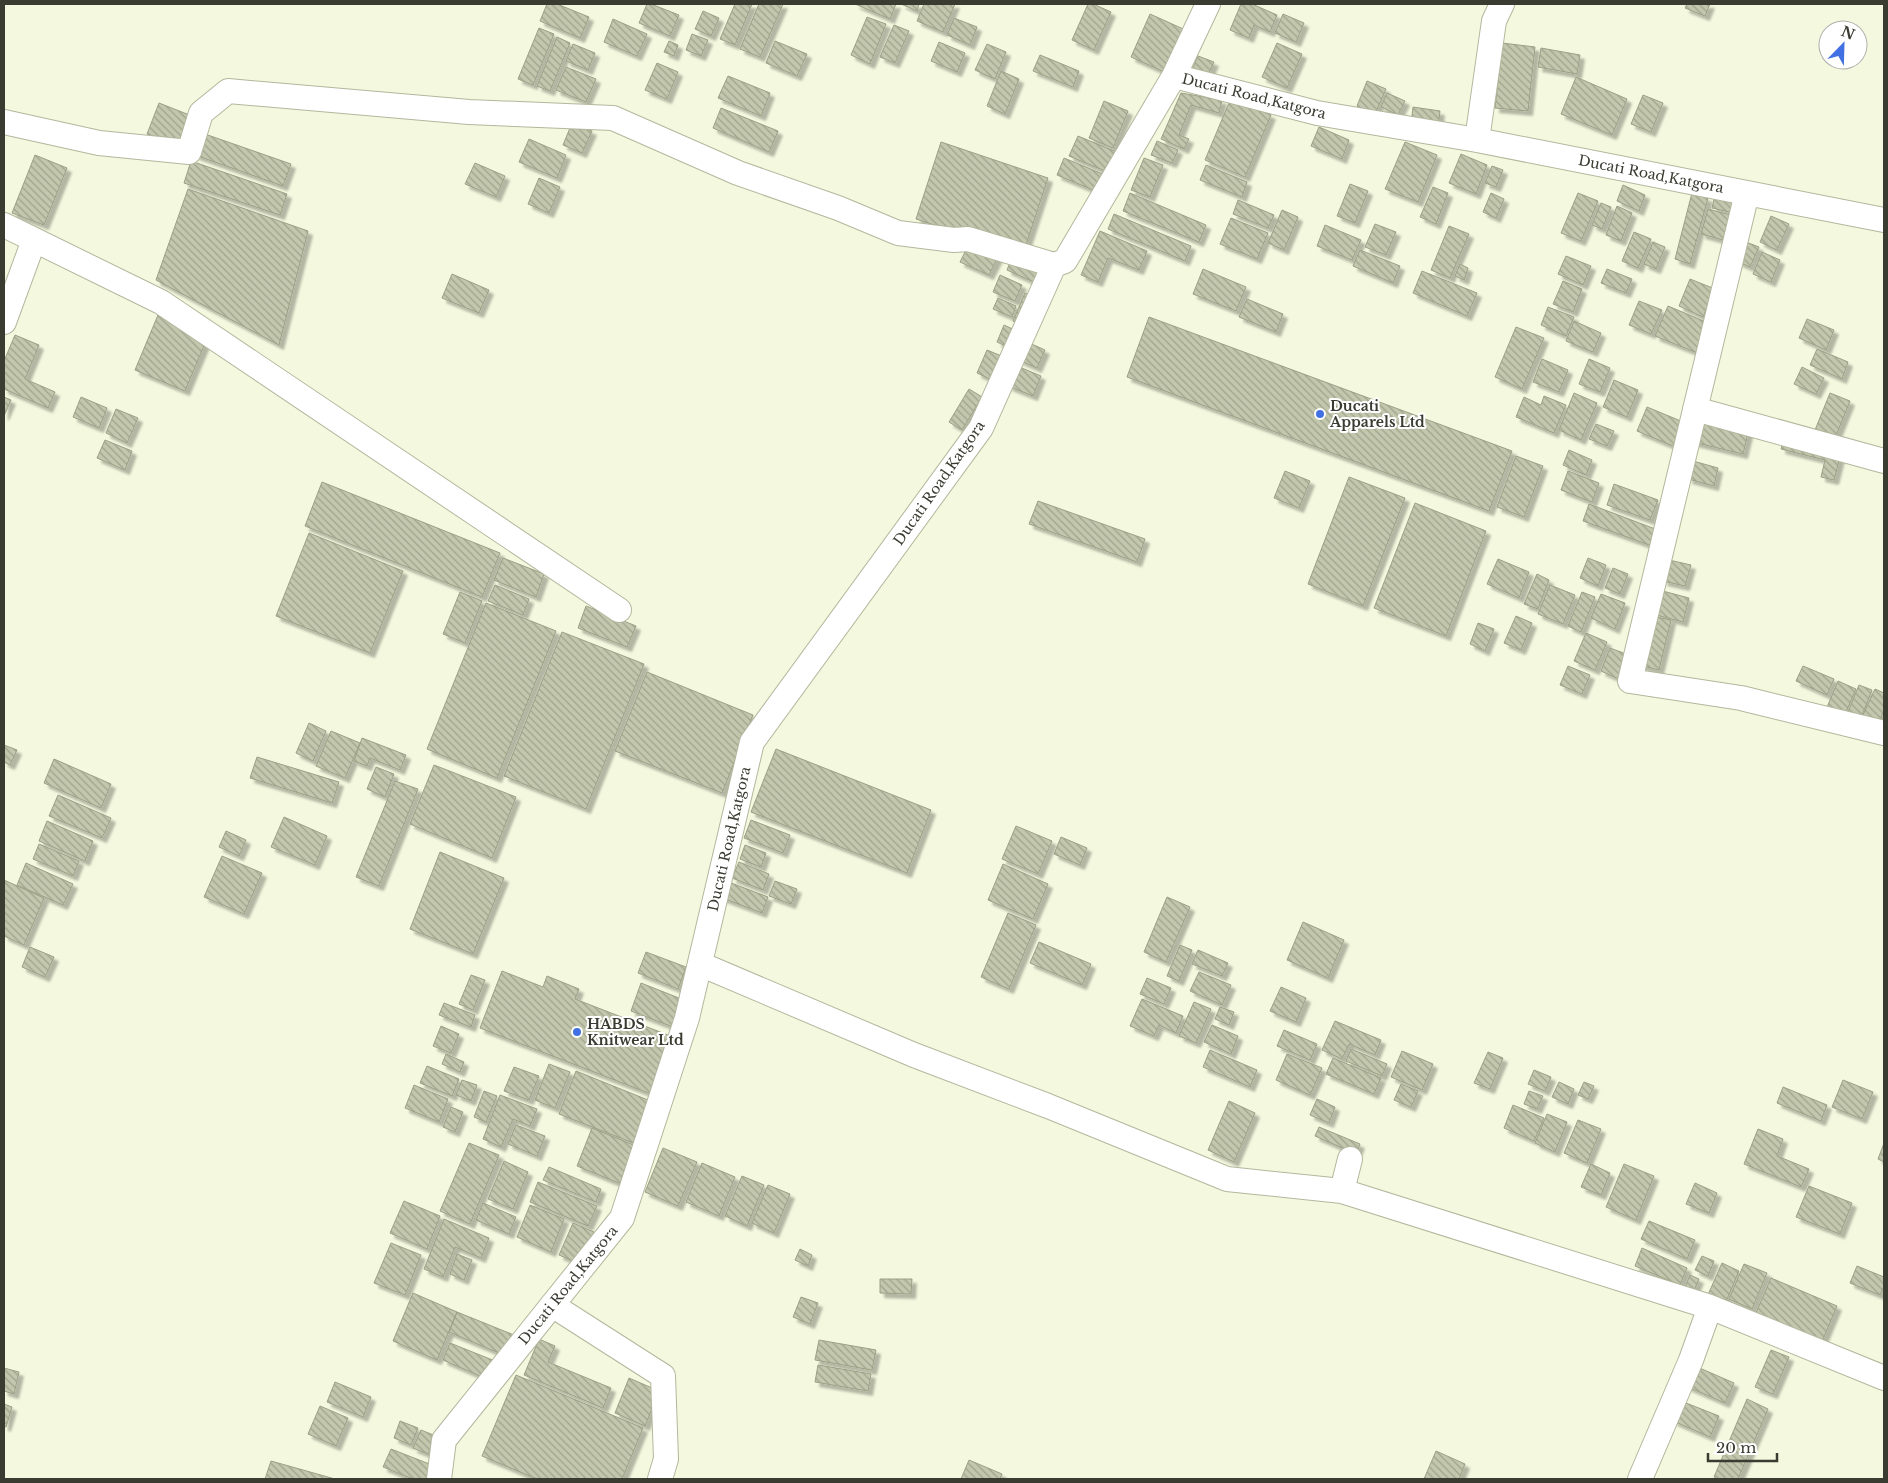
<svg xmlns="http://www.w3.org/2000/svg" width="1888" height="1483" font-family="'Libre Baskerville',serif">
	<defs>
		<pattern id="building-back-hatch" width="6" height="6" patternUnits="userSpaceOnUse" patternTransform="scale(1.25)"><rect width="6" height="6" fill="#c3c7ad"/><path d="M-1 5l2 2M0 0l6 6M5-1l2 2" fill="none" stroke="#9fa38d"/></pattern>
		<filter id="shadow"><feDropShadow dx="4.5" dy="4.5" stdDeviation="1" flood-color="#0004"/></filter>
	</defs>
	<rect width="100%" height="100%" fill="#f4f8de"/>
	<!-- building -->
	<path fill="url(#building-back-hatch)" stroke="#9b9f86" filter="url(#shadow)" d="M547,4h10l32,13 -9,21 -40,-17z
		M647,4h4l28,11 -9,21 -31,-13z
		M735,4h17l-17,41 -15,-6z
		M759,4h24l-23,53 -20,-8z
		M855,4h41l-6,15z
		M901,4h18l-2,7z
		M924,4h31l-12,28 -26,-11z
		M1088,4h5l18,8 -17,38 -22,-10z
		M1241,4h11l25,11 -7,17 -16,-7 -5,13 -19,-8z
		M1687,4h23l-5,12 -20,-8z
		M703,11l16,7 -8,18 -16,-7z
		M1150,14l40,18 -19,43 -40,-18z
		M1283,14l21,9 -8,19 -21,-9z
		M867,17l19,7 -16,40 -19,-9z
		M954,18l23,9 -7,18 -23,-10z
		M613,19l34,15 -10,22 -33,-14z
		M894,25l15,6 -14,32 -15,-6z
		M539,28l15,6 -21,51 -15,-6z
		M692,34l16,6 -7,16 -15,-6z
		M557,37l13,6 -20,48 -13,-5z
		M669,41l9,4 -4,11 -10,-4z
		M775,41l32,13 -10,22 -31,-13z
		M939,42l26,11 -8,19 -26,-11z
		M1277,43l25,11 -15,34 -25,-11z
		M1502,43l33,4 -7,64 -33,-3z
		M573,44l22,9 -7,17 -22,-9z
		M987,44l19,8 -11,27 -20,-9z
		M1541,48l39,7 -3,19 -39,-7z
		M1040,55l39,16 -6,16 -40,-16z
		M1198,56l16,6 -7,15 -15,-7z
		M657,63l21,9 -11,27 -22,-9z
		M566,67l30,12 -10,23 -30,-12z
		M1001,71l18,8 -14,35 -18,-8z
		M728,76l42,17 -9,23 -43,-18z
		M1576,77l51,22 -15,36 -51,-21z
		M1367,81l19,8 -11,25 -18,-8z
		M1181,93l41,7 -3,13 -28,-8 -12,30 10,4 -5,10 -23,-10z
		M1387,93l18,8 -7,14 -17,-8z
		M1643,95l20,8 -12,29 -20,-8z
		M1231,98l40,17 -26,62 -40,-17z
		M1104,101l24,10 -15,37 -24,-10z
		M159,103l33,13 -11,30 -34,-12z
		M1413,107l27,4 -2,17 -27,-4z
		M721,108l57,23 -9,21 -56,-24z
		M572,123l20,8 -10,22 -19,-8z
		M1319,127l30,13 -7,19 -31,-13z
		M202,133l89,31 -8,22 -88,-31z
		M1078,136l41,17 -9,20 -41,-17z
		M529,139l37,16 -9,23 -38,-16z
		M1157,141l21,9 -6,13 -21,-8z
		M941,142l107,36 -25,76 -107,-35z
		M1405,142l32,13 -19,47 -33,-13z
		M1461,154l26,11 -11,29 -27,-11z
		M35,155l32,13 -23,57 -32,-12z
		M1064,158l41,17 -7,17 -41,-17z
		M1144,158l19,7 -13,32 -19,-7z
		M191,161l96,33 -7,21 -96,-32z
		M475,163l30,13 -9,21 -31,-13z
		M1206,165l41,17 -5,15 -42,-17z
		M1492,166l11,4 -7,17 -11,-4z
		M539,178l21,9 -11,26 -21,-9z
		M1350,184l18,7 -13,32 -18,-7z
		M1623,185l22,10 -6,16 -22,-10z
		M1433,187l15,6 -12,31 -16,-7z
		M188,189l120,42 -29,114 -123,-65z
		M1130,193l76,32 -7,17 -76,-31z
		M1491,193l13,6 -8,19 -13,-6z
		M1578,193l20,8 -17,40 -20,-8z
		M1692,193l16,5 -18,66 -15,-5z
		M1715,195l26,6 -3,13 -26,-6z
		M1238,200l36,15 -6,13 -35,-14z
		M1601,203l10,4 -9,22 -10,-4z
		M1617,206l15,7 -11,28 -15,-6z
		M1708,209l26,7 -7,25 -26,-7z
		M1282,210l16,7 -14,33 -16,-7z
		M1114,214l77,32 -6,15 -77,-32z
		M1771,216l18,8 -12,26 -17,-8z
		M1231,218l37,15 -11,26 -37,-15z
		M1375,224l21,8 -10,23 -21,-8z
		M1325,225l36,15 -9,20 -35,-14z
		M1449,226l20,8 -19,44 -19,-8z
		M1100,231l47,20 -8,19 -31,-12 -10,24 -17,-7z
		M1634,232l17,7 -13,29 -16,-7z
		M970,242l29,13 -10,20 -29,-13z
		M1653,242l12,5 -9,22 -12,-5z
		M1746,242l13,5 -9,20 -12,-5z
		M1360,250l40,16 -7,17 -40,-17z
		M1762,252l18,8 -9,22 -18,-8z
		M1013,255l38,16 -6,16 -38,-17z
		M1566,256l25,10 -8,19 -25,-11z
		M1460,264l8,4 -4,12 -9,-4z
		M1203,269l43,18 -10,24 -43,-17z
		M1607,269l25,10 -6,14 -25,-10z
		M1422,271l55,22 -10,23 -54,-23z
		M452,274l37,16 -10,23 -37,-15z
		M1000,275l22,10 -7,16 -22,-9z
		M1690,279l25,10 -12,28 -24,-11z
		M1563,281l19,8 -9,23 -20,-8z
		M1025,293l13,6 -13,27 -12,-5z
		M998,298l18,8 -4,11 -19,-8z
		M1247,299l36,15 -7,18 -37,-15z
		M1639,301l23,9 -11,24 -22,-9z
		M1668,306l45,19 -13,29 -45,-18z
		M1548,307l26,10 -8,19 -25,-11z
		M158,315l50,21 -23,55 -50,-21z
		M1149,317l363,134 -23,60 -362,-134z
		M1807,319l27,11 -8,20 -27,-12z
		M1574,321l27,12 -8,19 -27,-11z
		M1004,325l15,7 -7,17 -15,-7z
		M1516,327l28,11 -22,51 -27,-12z
		M15,335l24,10 -14,34 30,13 -7,16 -44,-19v-28z
		M1027,342l18,8 -8,18 -18,-8z
		M1817,349l31,13 -6,17 -32,-14z
		M987,350l17,7 -10,24 -17,-8z
		M1542,359l26,11 -9,22 -26,-10z
		M1589,359l21,9 -10,24 -21,-8z
		M1017,366l24,10 -8,20 -25,-10z
		M1802,367l22,11 -8,16 -22,-10z
		M1614,380l24,10 -11,27 -24,-10z
		M969,389l13,8 -20,33 -13,-8z
		M1574,393l23,10 -16,37 -22,-10z
		M1830,393l20,8 -17,42 -20,-8z
		M1544,396l22,9 -12,28 -38,-16 8,-20 17,8z
		M4,397l7,3 -7,16z
		M81,397l26,11 -8,20 -26,-11z
		M1647,407l41,17 -10,24 -41,-17z
		M116,409l22,9 -11,25 -21,-10z
		M1699,417l50,12 -6,25 -50,-12z
		M1596,424l18,7 -7,15 -18,-7z
		M1784,439l57,14 -7,27 -13,-3 4,-17 -44,-11z
		M105,440l27,11 -7,19 -28,-12z
		M1569,450l23,10 -6,15 -23,-10z
		M1516,456l27,10 -19,51 -27,-10z
		M1693,461l25,7 -4,18 -26,-7z
		M1285,471l25,10 -11,27 -25,-10z
		M1568,471l31,12 -7,19 -31,-12z
		M1349,477l56,21 -42,108 -55,-22z
		M322,482l178,71 -18,44 -177,-71z
		M1614,484l44,16 -8,20 -43,-15z
		M1038,501l107,38 -8,23 -108,-38z
		M1415,503l71,28 -40,105 -72,-28z
		M1589,504l69,26 -6,16 -69,-25z
		M309,533l94,38 -33,82 -94,-37z
		M503,558l41,16 -8,23 -42,-17z
		M1588,558l18,7 -8,21 -18,-8z
		M1498,559l31,13 -10,26 -32,-14z
		M1669,560l22,5 -6,21 -22,-5z
		M1613,568l15,6 -8,20 -15,-6z
		M1537,574l12,6 -11,29 -14,-5z
		M495,585l34,14 -6,16 -35,-14z
		M1550,585l25,10 -12,29 -25,-10z
		M1659,590l30,8 -6,24 -30,-8z
		M460,592l22,9 -17,42 -22,-9z
		M1582,592l13,5 -14,35 -13,-6z
		M1601,594l24,9 -10,26 -24,-11z
		M486,603l70,28 -59,147 -70,-29z
		M586,606l50,20 -9,21 -49,-19z
		M1516,616l16,7 -11,27 -17,-7z
		M1651,616l20,4 -12,50 -20,-5z
		M1478,623l16,6 -9,22 -15,-7z
		M562,632l82,32 -58,145 -82,-33z
		M1586,633l21,9 -12,28 -21,-9z
		M1610,648l19,7 -10,24 -18,-8z
		M1568,666l22,9 -8,19 -22,-9z
		M1803,666l31,13 -7,16 -31,-14z
		M647,672l106,43 -31,78 -107,-42z
		M1838,681l18,8 -13,30 -18,-7z
		M1859,685l13,5 -11,28 -13,-6z
		M1875,689l9,4v17l-5,12 -16,-7z
		M309,723l17,8 -13,30 -17,-8z
		M331,731l29,12 -15,35 -29,-12z
		M362,738l44,17 -6,15 -30,-12 -3,8 -13,-5z
		M4,745l13,5 -7,15 -6,-3z
		M776,749l155,61 -24,63 -156,-61z
		M257,757l82,25 -7,21 -82,-25z
		M54,759l57,25 -10,24 -57,-25z
		M434,765l82,32 -24,61 -82,-34z
		M376,767l18,7 -9,23 -18,-8z
		M395,781l23,8 -39,97 -23,-9z
		M58,795l53,23 -9,20 -53,-22z
		M284,817l43,19 -12,29 -44,-18z
		M751,820l39,15 -7,18 -39,-15z
		M47,821l46,20 -8,20 -46,-20z
		M1016,826l36,15 -14,33 -36,-15z
		M226,831l20,9 -7,16 -20,-9z
		M1061,837l26,11 -7,17 -26,-11z
		M39,844l40,17 -6,15 -40,-17z
		M745,845l21,8 -5,14 -21,-8z
		M440,852l64,26 -31,76 -63,-25z
		M222,856l40,17 -18,41 -40,-17z
		M739,862l30,12 -6,16 -31,-12z
		M26,863l47,21 -10,21 -46,-20z
		M1003,864l45,20 -15,35 -45,-19z
		M4,880l40,18 -20,47 -20,-9z
		M726,881l42,16 -6,16 -42,-16z
		M775,881l22,8 -6,15 -22,-8z
		M1167,897l23,10 -24,55 -22,-10z
		M1008,913l28,12 -27,64 -28,-12z
		M1303,922l41,18 -16,38 -41,-18z
		M1039,942l52,22 -9,21 -52,-22z
		M1180,945l12,5 -13,31 -12,-5z
		M30,947l24,10 -9,20 -23,-10z
		M1198,950l30,13 -6,13 -30,-12z
		M646,952l40,15 -8,22 -40,-16z
		M502,971l41,16 4,-11 32,13 -4,10 98,38 -22,57 -171,-66z
		M1199,972l32,13 -9,20 -32,-14z
		M471,975l14,5 -12,30 -14,-6z
		M1147,978l24,10 -7,16 -24,-10z
		M641,983l43,17 -11,27 -42,-16z
		M1281,987l25,11 -10,24 -26,-11z
		M1142,999l41,17 -7,17 -17,-8 -5,11 -24,-10z
		M1194,1002l17,7 -15,34 -17,-7z
		M444,1003l31,12 -4,12 -32,-12z
		M1220,1007l14,5 -5,13 -14,-6z
		M1335,1021l46,19 -6,15 -26,-11 -7,15 -20,-9z
		M1212,1025l26,11 -7,18 -27,-12z
		M441,1026l18,8 -8,19 -18,-7z
		M1284,1030l33,14 -7,16 -33,-14z
		M1351,1049l36,15 -5,12 -36,-15z
		M1210,1050l47,20 -7,17 -47,-20z
		M1402,1051l31,13 -11,26 -31,-13z
		M1488,1052l15,6 -13,31 -16,-6z
		M446,1054l18,8 -4,10 -18,-8z
		M1287,1054l35,14 -12,27 -34,-15z
		M1333,1058l48,20 -7,16 -48,-20z
		M549,1064l21,8 -15,36 -20,-8z
		M427,1066l32,13 -7,17 -32,-13z
		M514,1067l25,9 -10,24 -25,-9z
		M1534,1070l17,7 -6,14 -17,-7z
		M576,1071l77,31 -17,42 -77,-30z
		M462,1080l15,5 -6,16 -15,-6z
		M1843,1080l30,12 -11,27 -30,-12z
		M1559,1082l15,7 -6,15 -16,-7z
		M1584,1082l10,4 -6,13 -10,-4z
		M1401,1084l17,7 -7,16 -17,-7z
		M414,1085l34,14 -9,23 -34,-14z
		M1783,1087l44,18 -6,16 -44,-18z
		M484,1091l13,5 -11,26 -12,-5z
		M1529,1091l14,5 -6,13 -13,-5z
		M500,1095l37,14 -7,17 -17,-7 -12,28 -18,-8z
		M1317,1099l18,8 -6,16 -19,-8z
		M1229,1101l26,12 -21,49 -26,-12z
		M1513,1105l31,13 -10,23 -30,-13z
		M451,1107l12,5 -8,20 -12,-5z
		M1547,1114l20,8 -12,30 -20,-9z
		M1578,1120l23,9 -14,34 -23,-10z
		M516,1125l29,11 -8,20 -29,-12z
		M1319,1127l41,17 -4,10 -41,-18z
		M592,1128l44,18 -15,38 -44,-18z
		M1758,1129l25,10 -6,17 32,13 -8,18 -57,-23z
		M469,1143l30,12 -29,69 -30,-13z
		M1884,1143v19l-6,-3z
		M663,1148l34,14 -19,44 -33,-14z
		M504,1161l24,11 -15,37 -25,-10z
		M702,1163l33,14 -16,39 -33,-14z
		M1591,1164l19,9 -9,22 -20,-8z
		M1624,1164l30,12 -18,44 -30,-13z
		M549,1167l52,22 -5,13 -53,-22z
		M742,1176l22,9 -17,41 -22,-10z
		M538,1182l59,24 -9,20 -58,-24z
		M1695,1183l22,10 -8,20 -23,-9z
		M768,1185l22,9 -16,39 -22,-10z
		M1809,1186l43,17 -12,31 -44,-17z
		M404,1201l36,15 -13,33 -37,-16z
		M483,1203l33,14 -7,17 -33,-14z
		M530,1205l34,14 -13,33 -34,-15z
		M444,1219l45,19 -8,20 -26,-11 -12,30 -19,-8z
		M1649,1221l46,19 -8,19 -46,-20z
		M573,1223l21,9 -14,32 -21,-9z
		M391,1243l30,12 -16,40 -31,-12z
		M1642,1248l45,20 -7,17 -45,-19z
		M800,1249l12,6 -4,11 -13,-6z
		M457,1254l15,6 -8,20 -14,-6z
		M1702,1256l12,5 -6,15 -13,-6z
		M1722,1263l17,8 -14,33 -18,-7z
		M1744,1264l23,9 -15,36 -23,-10z
		M1857,1266l27,11v9l-4,9 -30,-12z
		M1690,1275l9,4 -6,14 -9,-3z
		M1771,1278l66,28 -16,38 -66,-29z
		M880,1279h32l-1,15 -31,-1z
		M413,1293l44,19 -20,48 -44,-19z
		M801,1297l17,6 -8,21 -17,-7z
		M457,1312l57,23 -8,21 -57,-24z
		M539,1339l16,7 -7,16 63,26 -8,20 -79,-33z
		M819,1340l57,10 -4,20 -57,-10z
		M450,1343l45,18 -8,18 -44,-19z
		M1771,1350l18,7 -16,37 -18,-7z
		M818,1365l53,9 -3,17 -53,-9z
		M1695,1366l39,17 -9,20 -39,-17z
		M4,1368l15,4 -5,22 -10,-3z
		M516,1375l127,53 -21,51h-85l-55,-23z
		M629,1378l30,13 -14,35 -30,-13z
		M335,1382l36,15 -8,20 -36,-15z
		M1747,1399l21,10 -30,70h-20l-4,-2z
		M1681,1401l38,15 -9,21 -37,-16z
		M4,1404l8,3 -6,20 -2,-1z
		M320,1406l28,12 -12,28 -28,-12z
		M400,1421l18,7 -7,17 -17,-7z
		M421,1430l15,6 -8,18 -15,-6z
		M391,1449l41,16 -6,14h-13l-30,-12z
		M1436,1451l29,13 -6,15h-35z
		M969,1460l33,14 -2,5h-39z
		M271,1461l64,18h-70z"/>
	<g fill="none" stroke-linecap="round" stroke-linejoin="round">
		<!-- street casing -->
		<g stroke="#b3b79d" stroke-width="26">
			<path id="street" d="M1174,76l34,-72
				M4,122l95,21 90,9 12,-39 27,-22 241,21 144,6 125,55 100,35 60,25 56,7 14,-1 86,26
				M1477,140l17,-119 8,-17
				M1747,193l-117,488 111,17 143,35
				M4,225l157,77 458,308
				M4,322l30,-82
				M1695,409l189,52
				M700,964l214,91 134,51 179,73 115,12
				M1350,1159l-8,32 368,116 174,71
				M552,1305l111,71 3,83 -6,20
				M439,1479l5,-39 178,-222 65,-200 65,-276 229,-314 73,-163 11,-4 109,-185 143,37 160,27 407,80
				M1640,1479l51,-119 19,-53"/>
		</g>
		<!-- street -->
		<use href="#street" stroke="#fff" stroke-width="24"/>
	</g>
	<!-- markers -->
	<g fill="#4070e1" stroke="#fff" stroke-width="2">
		<circle cx="1320" cy="414" r="5"/>
		<circle cx="577" cy="1032" r="5"/>
	</g>
	<g text-anchor="middle" stroke-width="4" stroke-linejoin="round" paint-order="stroke">
		<!-- street labels -->
		<g font-size="14" fill="#3a3b31" stroke="#fff">
			<text transform="translate(1254 96) rotate(14)" y="5">Ducati Road,Katgora</text>
			<text transform="translate(1651 174) rotate(11)" y="5">Ducati Road,Katgora</text>
			<text transform="translate(939 483) rotate(-55)" y="5">Ducati Road,Katgora</text>
			<text transform="translate(729 839) rotate(-77)" y="5">Ducati Road,Katgora</text>
			<text transform="translate(568 1285) rotate(-51)" y="5">Ducati Road,Katgora</text>
		</g>
		<!-- poi labels -->
		<g font-size="14" font-weight="bold" fill="#3a3b31" stroke="#fff" text-anchor="start">
			<text x="1330" y="411">Ducati<tspan x="1330" dy="16">Apparels Ltd</tspan></text>
			<text x="587" y="1029">HABDS<tspan x="587" dy="16">Knitwear Ltd</tspan></text>
		</g>
	</g>
	<!-- border -->
	<rect width="1888" height="1483" fill="none" stroke="#3a3b31" stroke-width="10"/>
	<!-- north arrow -->
	<g transform="translate(1843 45) rotate(23)"><circle r="24" fill="#ffffff" stroke="#b0b1ad"/>
	<path d="M0-4L9 19L0 12L-9 19Z" fill="#4070e1"/>
	<text y="-8" font-size="14" font-weight="bold" text-anchor="middle" fill="#3a3b31">N</text>
	</g>
	<!-- scale -->
	<path d="M1708 1453v8h69v-8" fill="none" stroke="#3a3b31" stroke-width="2.5"/>
	<text x="1716" y="1453" font-size="15" fill="#3a3b31" stroke="#ffffff" stroke-width="4" paint-order="stroke">20 m</text>
</svg>
